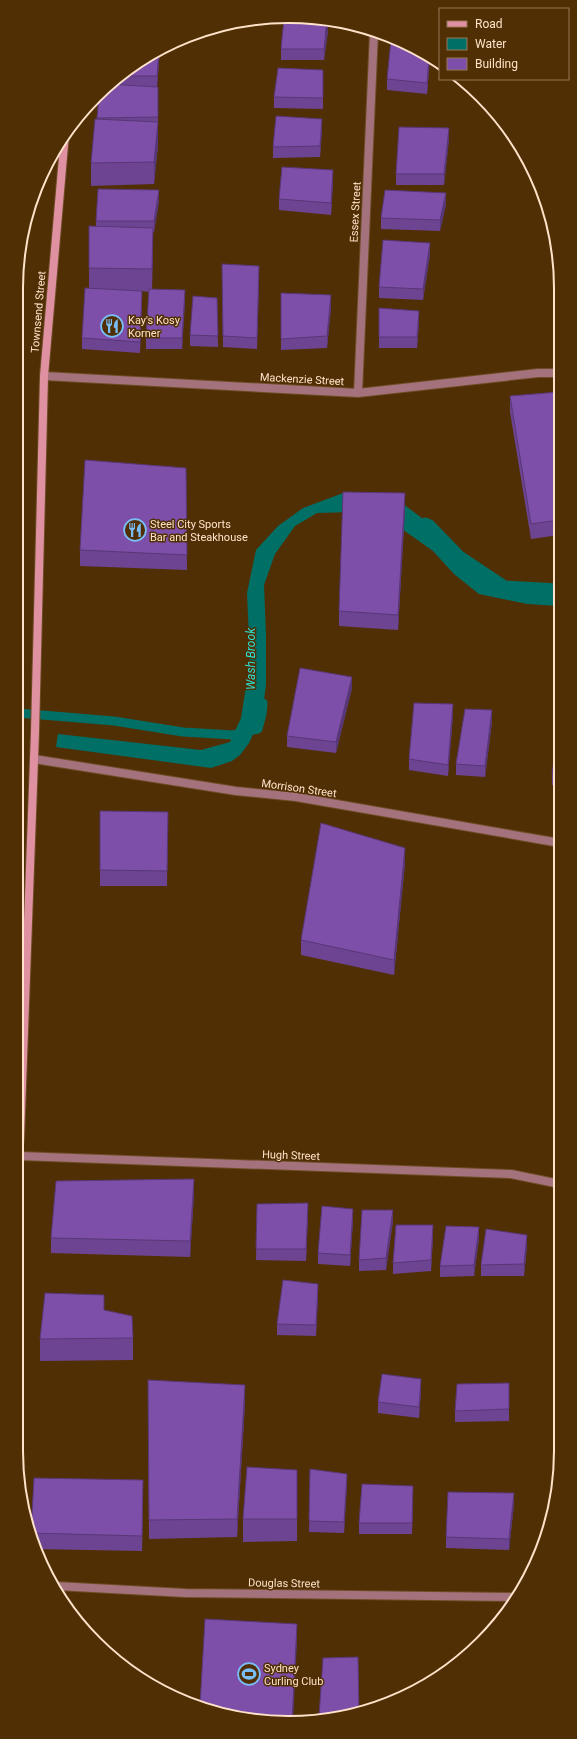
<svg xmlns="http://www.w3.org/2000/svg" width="577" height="1739" font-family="Roboto,sans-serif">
	<rect width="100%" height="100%" fill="#512f05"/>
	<!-- water -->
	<path fill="#006f66" d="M346,492l29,3 28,9 27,20 44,45 31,16 54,4v17l-32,-2 -48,-10 -25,-20 -21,-23 -41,-29 -38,-10 -37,1 -22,13 -20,28 -11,31 2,50v50l-4,29 -13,29 -9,12 -8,6 -21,7 -155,-21 2,-13 143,16 29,-8 11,-24 9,-57 -3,-68 9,-43 22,-24 25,-18z"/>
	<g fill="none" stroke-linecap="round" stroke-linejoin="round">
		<!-- stream -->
		<path stroke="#006f66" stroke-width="9" d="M425,522l5,2 30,31 45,30 54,3
			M18,713l96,8 69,11 50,3 25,-6 4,-15 1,-11"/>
		<!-- street casing -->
		<g stroke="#6d4c25" stroke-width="10">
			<path id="street" d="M44,376l314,17 180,-20h21
				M358,393l16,-361
				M34,759l202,32 60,6 264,46
				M20,1156l491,18 49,10
				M56,1586l129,7 326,4"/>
		</g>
		<!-- secondary casing -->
		<g stroke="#6d4c25" stroke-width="10">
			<path id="secondary" d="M20,1140l15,-408 9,-356 21,-242"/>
		</g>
		<!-- street -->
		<use href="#street" stroke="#a3727c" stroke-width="8"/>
		<!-- secondary -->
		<use href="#secondary" stroke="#df91a2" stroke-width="8"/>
	</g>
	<!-- wall -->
	<path fill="#6c4491" d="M328,31l-4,29h-43v-11z
		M160,49l-3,38h1v58l-4,39 -63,2v-23l6,-44 2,-24 10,-11 43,-31z
		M430,57l-3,37 -40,-4v-11z
		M323,70v39l-49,-1v-11z
		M322,130l-2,27 -47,1v-11z
		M449,139l-5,46h-48v-11z
		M333,182l-2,33 -52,-5v-11z
		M159,201l-5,31h-1l-1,57 33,12 -3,48h-36v-11l3,-46 -7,-1 -2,62 -58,-4v-11l7,-50v-20l7,-42v-5z
		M446,204l-6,27 -59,-2v-11z
		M556,242l3,11v4l-3,-14z
		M430,254l-7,46 -44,-2v-11z
		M222,264l37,14 -2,71 -34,-2z
		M281,293l50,14 -4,41 -46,2z
		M217,298l1,49 -28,-1v-11z
		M379,308l40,14 -2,26h-38z
		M559,392v143l-28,4 -21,-127v-16z
		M186,468l1,102 -107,-4v-16z
		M405,509l-7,121 -59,-4v-15z
		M352,688l-16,65 -49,-6v-11z
		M453,715l-5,61 -39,-6v-11z
		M492,721l-7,56 -29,-2v-11z
		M560,725v61l-8,-1v-11z
		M100,811l68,1 -1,74h-67z
		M405,863l-11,112 -93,-20v-15z
		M194,1194l-4,63 -139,-4v-15z
		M257,1204l51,11 -2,46 -50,-1z
		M353,1220l-3,46 -32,-2v-11z
		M393,1221l-7,49 -27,1v-11z
		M433,1236l-2,35 -38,3v-11z
		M479,1238l-5,38 -34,1v-11z
		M527,1246l-3,30h-43v-11z
		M318,1295l-2,41 -39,-1v-11z
		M104,1310l29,28v22l-93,1v-22z
		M148,1380l97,23 -8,134 -88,2z
		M509,1383v38l-54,1v-11z
		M421,1391l-2,27 -41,-5v-11z
		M310,1469l37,16 -3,48 -35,-1z
		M297,1470v71l-54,1v-23z
		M34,1478l109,17 -1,56 -107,-2 -4,-14z
		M413,1497l-1,37h-53v-11z
		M514,1504l-5,46 -63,-2v-11z
		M359,1714l-40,6v-4z"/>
	<!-- shaded-wall -->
	<path fill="#583776" d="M328,20v11l-4,29v-11z
		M159,49h1l-3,38v-11z
		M429,57h1l-3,37v-11z
		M158,87v58l-4,39v-22l4,-39z
		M322,119v11l-2,27v-11z
		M449,128v11l-5,46v-11z
		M333,170v12l-2,33v-12z
		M159,190v11l-5,31v-11z
		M446,193v11l-6,27v-11z
		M153,228v22l-1,42v-23z
		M430,243v11l-7,46v-11z
		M185,290v11l-3,48v-11z
		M142,291v11l-2,51v-11z
		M331,295v12l-4,41v-12z
		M419,311v11l-2,26v-11z
		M405,493v16l-7,121v-15z
		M352,677v11l-16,65v-11z
		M453,704v11l-5,61v-11z
		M492,710v11l-7,56v-11z
		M405,848v15l-11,112v-15z
		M194,1179v15l-4,63v-16z
		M308,1203v12l-2,46v-12z
		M353,1209v11l-3,46v-11z
		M393,1210v11l-7,49v-12z
		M433,1225v11l-2,35v-11z
		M479,1227v11l-5,38v-11z
		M527,1235v11l-3,30v-12z
		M318,1284v11l-2,41v-11z
		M421,1379v12l-2,27v-11z
		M245,1385v18l-8,134v-18z
		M347,1474v11l-3,48v-11z
		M143,1480v15l-1,56v-15z
		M413,1486v11l-1,37v-11z
		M514,1493v11l-5,46v-11z
		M297,1624v18l-4,80h-1z"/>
	<!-- building -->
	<path fill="#7d4fa9" stroke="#583776" d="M284,18l43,2 -3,29h-43z
		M391,40l38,17 -2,26 -40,-4z
		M159,49l-2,27h-37l32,-23z
		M278,68l45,2v28l-49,-1z
		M108,84l50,3v30l-61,1 2,-23z
		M276,116l46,3 -2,27 -47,1z
		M95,119l63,3 -4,40 -63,1z
		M399,127l50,1 -5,46h-48z
		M282,167l51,3 -2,33 -52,-4z
		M98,189l61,1 -5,31h-58z
		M385,190l61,3 -6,27 -59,-2z
		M89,226l64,2 -1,41 -63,-1z
		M383,240l47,3 -7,46 -44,-2z
		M222,264l37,2 -2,72 -34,-2z
		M85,288l57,3 -2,51 -58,-4z
		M149,289l36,1 -3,48h-36z
		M281,293l50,2 -4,41 -46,3z
		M193,296l24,2 1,38 -28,-1z
		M379,308l40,3 -2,26h-38z
		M559,392v128l-28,4 -21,-128z
		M85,460l101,8 1,87 -107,-5z
		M343,492l62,1 -7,122 -59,-4z
		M300,668l52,9 -16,65 -49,-6z
		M414,703l39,1 -5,61 -39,-6z
		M465,709l27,1 -7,56 -29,-2z
		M559,725l1,50 -8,-1z
		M100,811l68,1 -1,59 -67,-1z
		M321,823l84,25 -11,112 -93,-20z
		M194,1179l-4,62 -139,-3 5,-57z
		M308,1203l-2,46h-50l1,-45z
		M322,1206l31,3 -3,46 -32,-2z
		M362,1210h31l-7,48 -27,2z
		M396,1225h37l-2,35 -38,3z
		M446,1226l33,1 -5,38 -34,1z
		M486,1229l41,6 -3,29 -43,1z
		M283,1280l35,4 -2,41 -39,-1z
		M45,1293l59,2v15l28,6 1,22 -93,1z
		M382,1374l39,5 -2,28 -41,-5z
		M148,1380l97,5 -8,134 -88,1z
		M509,1383v26l-54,2 2,-27z
		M247,1467l50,3v49h-54z
		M310,1469l37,5 -3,48 -35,-1z
		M34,1478l109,2 -1,56 -111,-3z
		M362,1484l51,2 -1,37h-53z
		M448,1492l66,1 -5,46 -63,-2z
		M205,1619l92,5 -5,98 -39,-1 -53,-16z
		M358,1657l1,57 -8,1 -32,1 4,-58z"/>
	<!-- icons -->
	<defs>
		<g id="restaurant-ring" transform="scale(1.15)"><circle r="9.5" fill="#512f05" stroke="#7abef8" stroke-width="1.5"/><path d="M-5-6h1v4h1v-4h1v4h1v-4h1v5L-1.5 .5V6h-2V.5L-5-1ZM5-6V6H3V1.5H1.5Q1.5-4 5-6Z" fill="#7abef8"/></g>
		<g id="stadium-ring" transform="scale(1.15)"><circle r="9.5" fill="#512f05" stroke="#7abef8" stroke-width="1.5"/><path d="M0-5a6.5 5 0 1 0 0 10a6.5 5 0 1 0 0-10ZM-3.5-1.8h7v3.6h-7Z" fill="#7abef8"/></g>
	</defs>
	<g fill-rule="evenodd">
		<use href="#restaurant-ring" x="112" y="326"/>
		<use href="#restaurant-ring" x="135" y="530"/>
		<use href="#stadium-ring" x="249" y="1674"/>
	</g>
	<g text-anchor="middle" stroke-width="3" stroke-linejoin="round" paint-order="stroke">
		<!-- street labels -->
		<g font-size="11" fill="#fee3ca" stroke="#512f05">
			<text transform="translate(355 212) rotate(-87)" y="4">Essex Street</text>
			<text transform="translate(38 312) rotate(-85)" y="4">Townsend Street</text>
			<text transform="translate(302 379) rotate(3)" y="4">Mackenzie Street</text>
			<text transform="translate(299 788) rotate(8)" y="4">Morrison Street</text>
			<text transform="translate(291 1155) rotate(2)" y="4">Hugh Street</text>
			<text transform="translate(284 1583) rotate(1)" y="4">Douglas Street</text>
		</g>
		<!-- poi labels -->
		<g font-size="11" fill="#fee3ca" stroke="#512f05" text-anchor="start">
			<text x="128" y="324">Kay's Kosy<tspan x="128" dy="13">Korner</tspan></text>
			<text x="150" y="528">Steel City Sports<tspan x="150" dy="13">Bar and Steakhouse</tspan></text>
			<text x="264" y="1672">Sydney<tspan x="264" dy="13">Curling Club</tspan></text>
		</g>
		<!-- water labels -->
		<g font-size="12" font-style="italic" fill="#2ce2d2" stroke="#512f05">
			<text transform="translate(251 659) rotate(-90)" y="4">Wash Brook</text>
		</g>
	</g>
	<!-- crop -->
	<path d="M0 0H577V1739H0ZM288 23H289A265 265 0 0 1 554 288V1451A265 265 0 0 1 289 1716H288A265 265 0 0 1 23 1451V288A265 265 0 0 1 288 23Z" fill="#512f05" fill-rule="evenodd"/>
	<path fill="none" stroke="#fee3ca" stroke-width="2" d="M288 23H289A265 265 0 0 1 554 288V1451A265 265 0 0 1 289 1716H288A265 265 0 0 1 23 1451V288A265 265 0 0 1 288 23Z"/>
	<!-- legend -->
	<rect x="439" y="8" width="130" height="72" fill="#512f05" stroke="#967754"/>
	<rect x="447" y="21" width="20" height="6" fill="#df91a2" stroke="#967754"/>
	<text x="475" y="28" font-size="12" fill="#fee3ca">Road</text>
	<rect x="447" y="38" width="20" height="12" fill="#006f66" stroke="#967754"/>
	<text x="475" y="48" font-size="12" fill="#fee3ca">Water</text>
	<rect x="447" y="58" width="20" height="12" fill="#7d4fa9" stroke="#967754"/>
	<text x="475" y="68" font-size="12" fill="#fee3ca">Building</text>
</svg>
